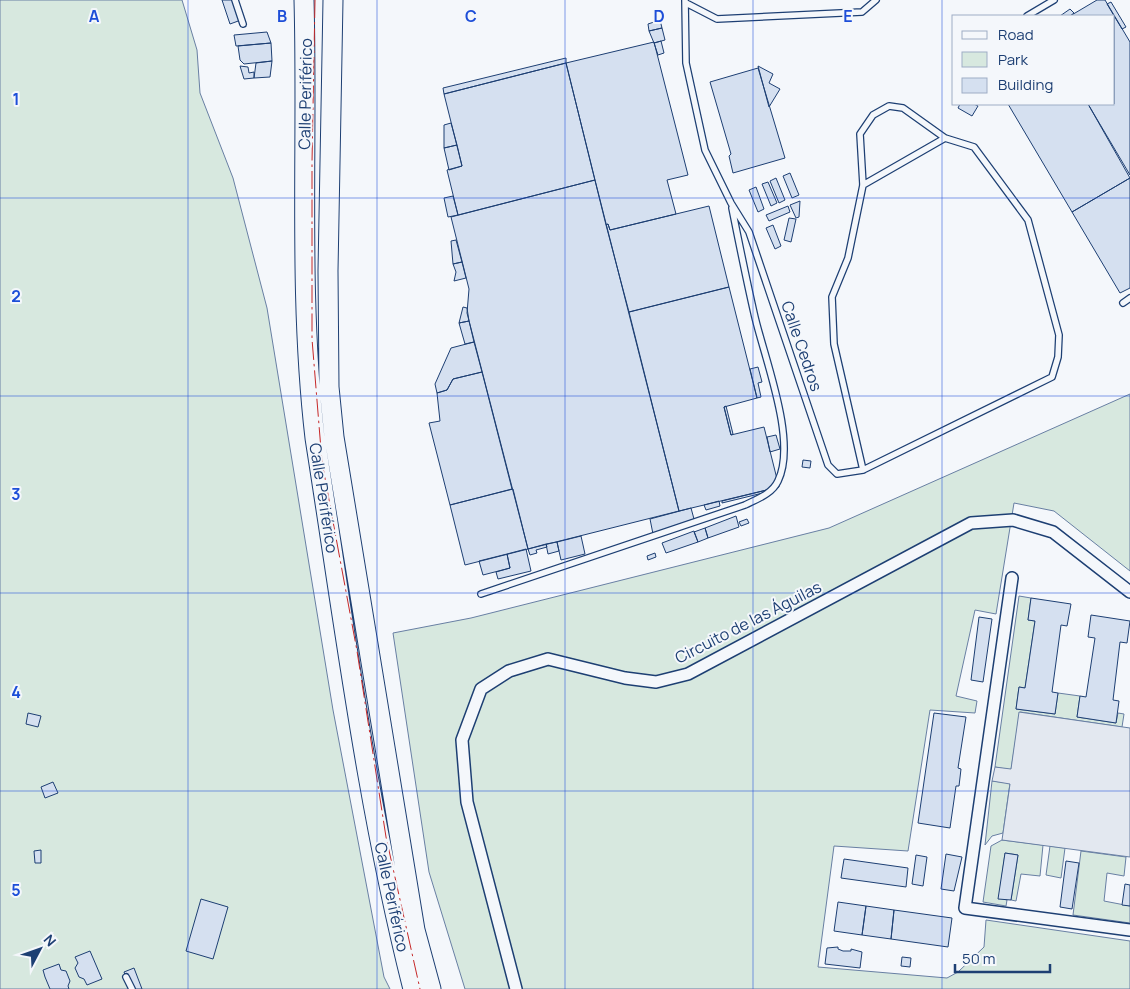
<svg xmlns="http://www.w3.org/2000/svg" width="1130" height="989" font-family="Manrope,sans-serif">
	<rect width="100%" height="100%" fill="#f4f7fb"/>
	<!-- green -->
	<path fill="#d7e8df" stroke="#687fa3" d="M0,0h182l15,50 3,43 33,85 34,130 66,402 51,267 6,12h-390z
		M1130,394v177l-76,-60 -40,-8 -18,111 -21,-4 -19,86 21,5 -2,12 -45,-3 -22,141 -74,-5 -16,121 129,11 11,-6 26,-25 2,-27 144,21v48h-665l-36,-117 -36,-239 78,-15 358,-90z
		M1019,596l12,2 -3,22 7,1 -10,67 -6,-1 -3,22 39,5 3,-21 22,3 -3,21 39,6 2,-10 6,1 -2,13 -102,-15 -9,58 -16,-3z
		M992,781l18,2 -7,50 -11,3 -7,9z
		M1002,840l41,5 -3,31 -19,-2 -5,27 -5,-1 7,-45 -13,-2 -6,45 8,2 -1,6 -23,-4 8,-56z
		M1050,846l15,2 -4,30 -15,-3z
		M1081,851l45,6 -2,19 -17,-3 -3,28 26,5v17l-57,-8z"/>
	<!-- parking -->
	<path fill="#e3e8f0" stroke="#687fa3" d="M1019,712l111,16v129l-128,-17 8,-56 -18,-3 3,-14 16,2z"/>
	<!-- building -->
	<path fill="#d5e0f0" stroke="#1d3f73" d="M222,0h12l7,20 -11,4z
		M1097,0h8l25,42v133l-42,-71h26v-88h-44z
		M1111,2l15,25 -4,2 -15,-25z
		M1070,9l4,4 -4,3h-10z
		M660,20l2,8 -13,3 -1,-7z
		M662,28l3,12 -11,3 -5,-12z
		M267,32l4,11 -35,3 -2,-11z
		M661,41l3,12 -6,2 -4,-12z
		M654,42l34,133 -21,5 9,34 -66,16 -2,-6 -2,1 -40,-162z
		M271,43l1,18 -28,3 -4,-4 -2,-14z
		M566,58v5l-122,31 -1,-6z
		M272,61l-2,16 -16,1 2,-15z
		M566,63l29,117 -137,35 -11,-45 15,-4 -18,-72z
		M240,66l8,1 1,6 5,-1v6l-10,1z
		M758,66l15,8 -4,9 11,6 -11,18z
		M758,68l27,90 -52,15 -4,-17 2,-2 -21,-72z
		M960,104h14l4,2 -6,10 -14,-8z
		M1008,104h80l42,74 -58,34z
		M451,123l6,22 -13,3v-23z
		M457,145l5,21 -13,4 -5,-22z
		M790,173l9,22 -7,3 -9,-22z
		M776,178l9,22 -6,3 -9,-22z
		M1130,178v110l-10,5 -48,-81z
		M595,180l84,331 -151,38 -61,-236 2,-24 -18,-72z
		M768,182l9,21 -6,3 -9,-22z
		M756,187l8,22 -6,3 -9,-22z
		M453,196l5,19 -10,2 -4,-19z
		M800,201l-1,16 -3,1 -6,-13z
		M709,206l20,81 -100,25 -23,-87 2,-1 2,6z
		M788,206l2,6 -21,9 -3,-6z
		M789,218l7,1 -5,23 -7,-2z
		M773,225l8,21 -6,3 -9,-21z
		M456,240l6,22 -9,2 -2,-23z
		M462,262l4,16 -12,3 2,-9 -3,-8z
		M729,287l28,111 -33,9 7,28 33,-8 15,60 -100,24 -50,-199z
		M463,307l4,1 2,13 -10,2z
		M469,321l5,21 -9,2 -6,-21z
		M474,342l8,30 -29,7 -6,11 -10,3 -2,-9 16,-36z
		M758,367l4,15 -4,1 3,14 -4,1 -7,-29z
		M482,372l30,117 -62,16 -21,-82 11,-2 -3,-28 10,-3 6,-11z
		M726,406l7,28 -2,1 -7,-28z
		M776,435l4,14 -10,3 -3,-15z
		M803,460l8,1 -1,7 -8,-1z
		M513,489l15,60 -63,16 -15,-60z
		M767,490v2l-45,11v-2z
		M719,501l1,5 -14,4 -2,-5z
		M691,508l3,11 -41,15 -3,-15z
		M736,516l3,11 -31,11 -3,-10z
		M747,519l2,4 -8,3 -2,-4z
		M705,528l3,10 -10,4 -4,-10z
		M694,531l4,11 -32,11 -4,-10z
		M581,536l4,18 -24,6 -4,-18z
		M557,542l2,9 -11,3 -2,-10z
		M546,544l1,3 -11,3 1,3 -7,2 -2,-6z
		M526,549l5,22 -33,8 -2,-7 14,-4 -3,-14z
		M655,553l1,4 -8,3 -1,-4z
		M507,554l3,14 -27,7 -4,-14z
		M1031,598l40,6 -4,22 -6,-1 -9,67 6,1 -3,21 -39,-5 3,-22 6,1 10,-67 -7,-1z
		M1091,615l39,6 -3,22 -7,-1 -7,58 6,1 -3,22 -39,-6 3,-21 6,1 9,-59 -7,-1z
		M979,617l13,2 -9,63 -12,-2z
		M28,713l13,3 -3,11 -12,-3z
		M934,713l32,4 -8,51 3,1 -2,17h-3l-6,42 -32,-5z
		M53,782l5,11 -13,5 -4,-11z
		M41,850v13h-6l-1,-12z
		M1005,853l13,2 -7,45 -13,-1z
		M946,854l16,3 -8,34 -13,-2z
		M916,855l11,2 -4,29 -11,-2z
		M844,859l64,9 -2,19 -65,-9z
		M1066,861l13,2 -7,46 -12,-2z
		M1125,884l5,1v21l-8,-1z
		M201,899l27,8 -15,52 -27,-8z
		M838,902l28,4 -4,29 -28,-4z
		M866,906l28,4 -3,29 -29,-4z
		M894,910l58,8 -4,29 -57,-8z
		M838,947v2l5,2h8v-2l11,3 -2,16 -35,-4 2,-16z
		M90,951l12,28 -15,6 -3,-6 -5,-2 -4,-9 3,-5 -3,-6z
		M902,957l9,1 -1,9 -9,-1z
		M59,964l2,6 5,1 4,10 -2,5 1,3h-19l-5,-12 -2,-7z
		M134,968l8,21h-12l-6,-17z"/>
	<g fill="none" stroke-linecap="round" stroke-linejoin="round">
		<!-- service casing -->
		<g stroke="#1d3f73" stroke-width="8">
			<path id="service" d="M235,0l8,24
				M685,0l1,63 19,87 26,53 18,29 79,233 9,9 26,-4 189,-93 6,-20 1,-22 -31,-115 -54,-73 -29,-9 -42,-30 -14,-2 -16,9 -13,19 3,51 -15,73 -16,39 2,47 29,126
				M686,3l31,16 145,-7 14,-12
				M1027,16l27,-16
				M863,185l82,-47
				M1123,303l7,-5
				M481,594l264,-89c12,-6 27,-11 33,-24 20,-41 -15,-126 -24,-168 -8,-35 -15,-70 -22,-105
				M126,977l6,12"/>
		</g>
		<!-- minor casing -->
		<g stroke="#1d3f73" stroke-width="14">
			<path id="minor" d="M1012,578l-47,330 165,22
				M516,989l-49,-187 -5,-62 19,-51 28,-18 39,-12 77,19 31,4 32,-8 283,-151 42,-3 40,12 77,60"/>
		</g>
		<!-- trunk casing -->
		<g stroke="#1d3f73" stroke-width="21">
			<path id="trunk" d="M304,0c4,147 -6,292 11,438 29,184 52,370 98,551
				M333,0l-5,271 1,116 5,50 81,493 16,59"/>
		</g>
		<!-- service -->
		<use href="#service" stroke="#f4f7fb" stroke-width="5.5"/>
		<!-- minor -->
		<use href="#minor" stroke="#f4f7fb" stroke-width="11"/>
		<!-- trunk -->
		<use href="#trunk" stroke="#f4f7fb" stroke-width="19"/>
		<!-- power -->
		<path stroke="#c62828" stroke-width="1" stroke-dasharray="18 4 2.5 4" stroke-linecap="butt" d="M315,0l-3,163v176l10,123 35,189 29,186 34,152"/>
	</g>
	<!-- grid -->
	<path fill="none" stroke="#1d4ed8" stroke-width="1" stroke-opacity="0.55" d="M188,0v989M377,0v989M565,0v989M753,0v989M942,0v989M0,198h1130M0,396h1130M0,593h1130M0,791h1130"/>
	<g text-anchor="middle" stroke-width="4" stroke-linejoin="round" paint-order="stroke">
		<!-- street labels -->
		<g font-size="16" fill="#1d3f73" stroke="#f4f7fb">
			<text transform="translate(305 94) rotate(-89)" y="6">Calle Periférico</text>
			<text transform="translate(802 346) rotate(71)" y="6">Calle Cedros</text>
			<text transform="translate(324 498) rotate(81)" y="6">Calle Periférico</text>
			<text transform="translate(748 622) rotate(-27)" y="6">Circuito de las Águilas</text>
			<text transform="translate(392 897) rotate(78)" y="6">Calle Periférico</text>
		</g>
	</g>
	<g font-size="16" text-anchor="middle" font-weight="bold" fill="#1d4ed8" stroke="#f4f7fb" stroke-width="4" stroke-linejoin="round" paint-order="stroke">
		<text x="94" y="22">A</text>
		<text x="282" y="22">B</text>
		<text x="471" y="22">C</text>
		<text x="659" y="22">D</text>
		<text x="848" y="22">E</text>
		<text x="16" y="105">1</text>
		<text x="16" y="302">2</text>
		<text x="16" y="500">3</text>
		<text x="16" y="698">4</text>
		<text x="16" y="896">5</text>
	</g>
	<!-- legend -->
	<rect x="952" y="15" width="162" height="90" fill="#f4f7fb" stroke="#9eadc5"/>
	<rect x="962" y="31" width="25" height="8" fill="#f4f7fb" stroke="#9eadc5"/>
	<text x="998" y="40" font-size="15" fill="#1d3f73">Road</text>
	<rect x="962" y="52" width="25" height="15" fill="#d7e8df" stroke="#9eadc5"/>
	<text x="998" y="65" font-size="15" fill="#1d3f73">Park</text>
	<rect x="962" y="78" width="25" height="15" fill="#d5e0f0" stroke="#9eadc5"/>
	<text x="998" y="90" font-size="15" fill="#1d3f73">Building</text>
	<!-- north arrow -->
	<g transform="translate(40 949) rotate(49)" stroke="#f4f7fb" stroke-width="4" paint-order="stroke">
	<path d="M0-4L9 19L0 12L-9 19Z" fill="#1d3f73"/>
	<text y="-8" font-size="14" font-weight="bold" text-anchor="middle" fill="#1d3f73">N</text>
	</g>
	<!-- scale -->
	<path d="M955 964v8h95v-8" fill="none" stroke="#1d3f73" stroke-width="2.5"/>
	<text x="962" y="964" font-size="15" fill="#1d3f73" stroke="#f4f7fb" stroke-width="4" paint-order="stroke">50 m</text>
</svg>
